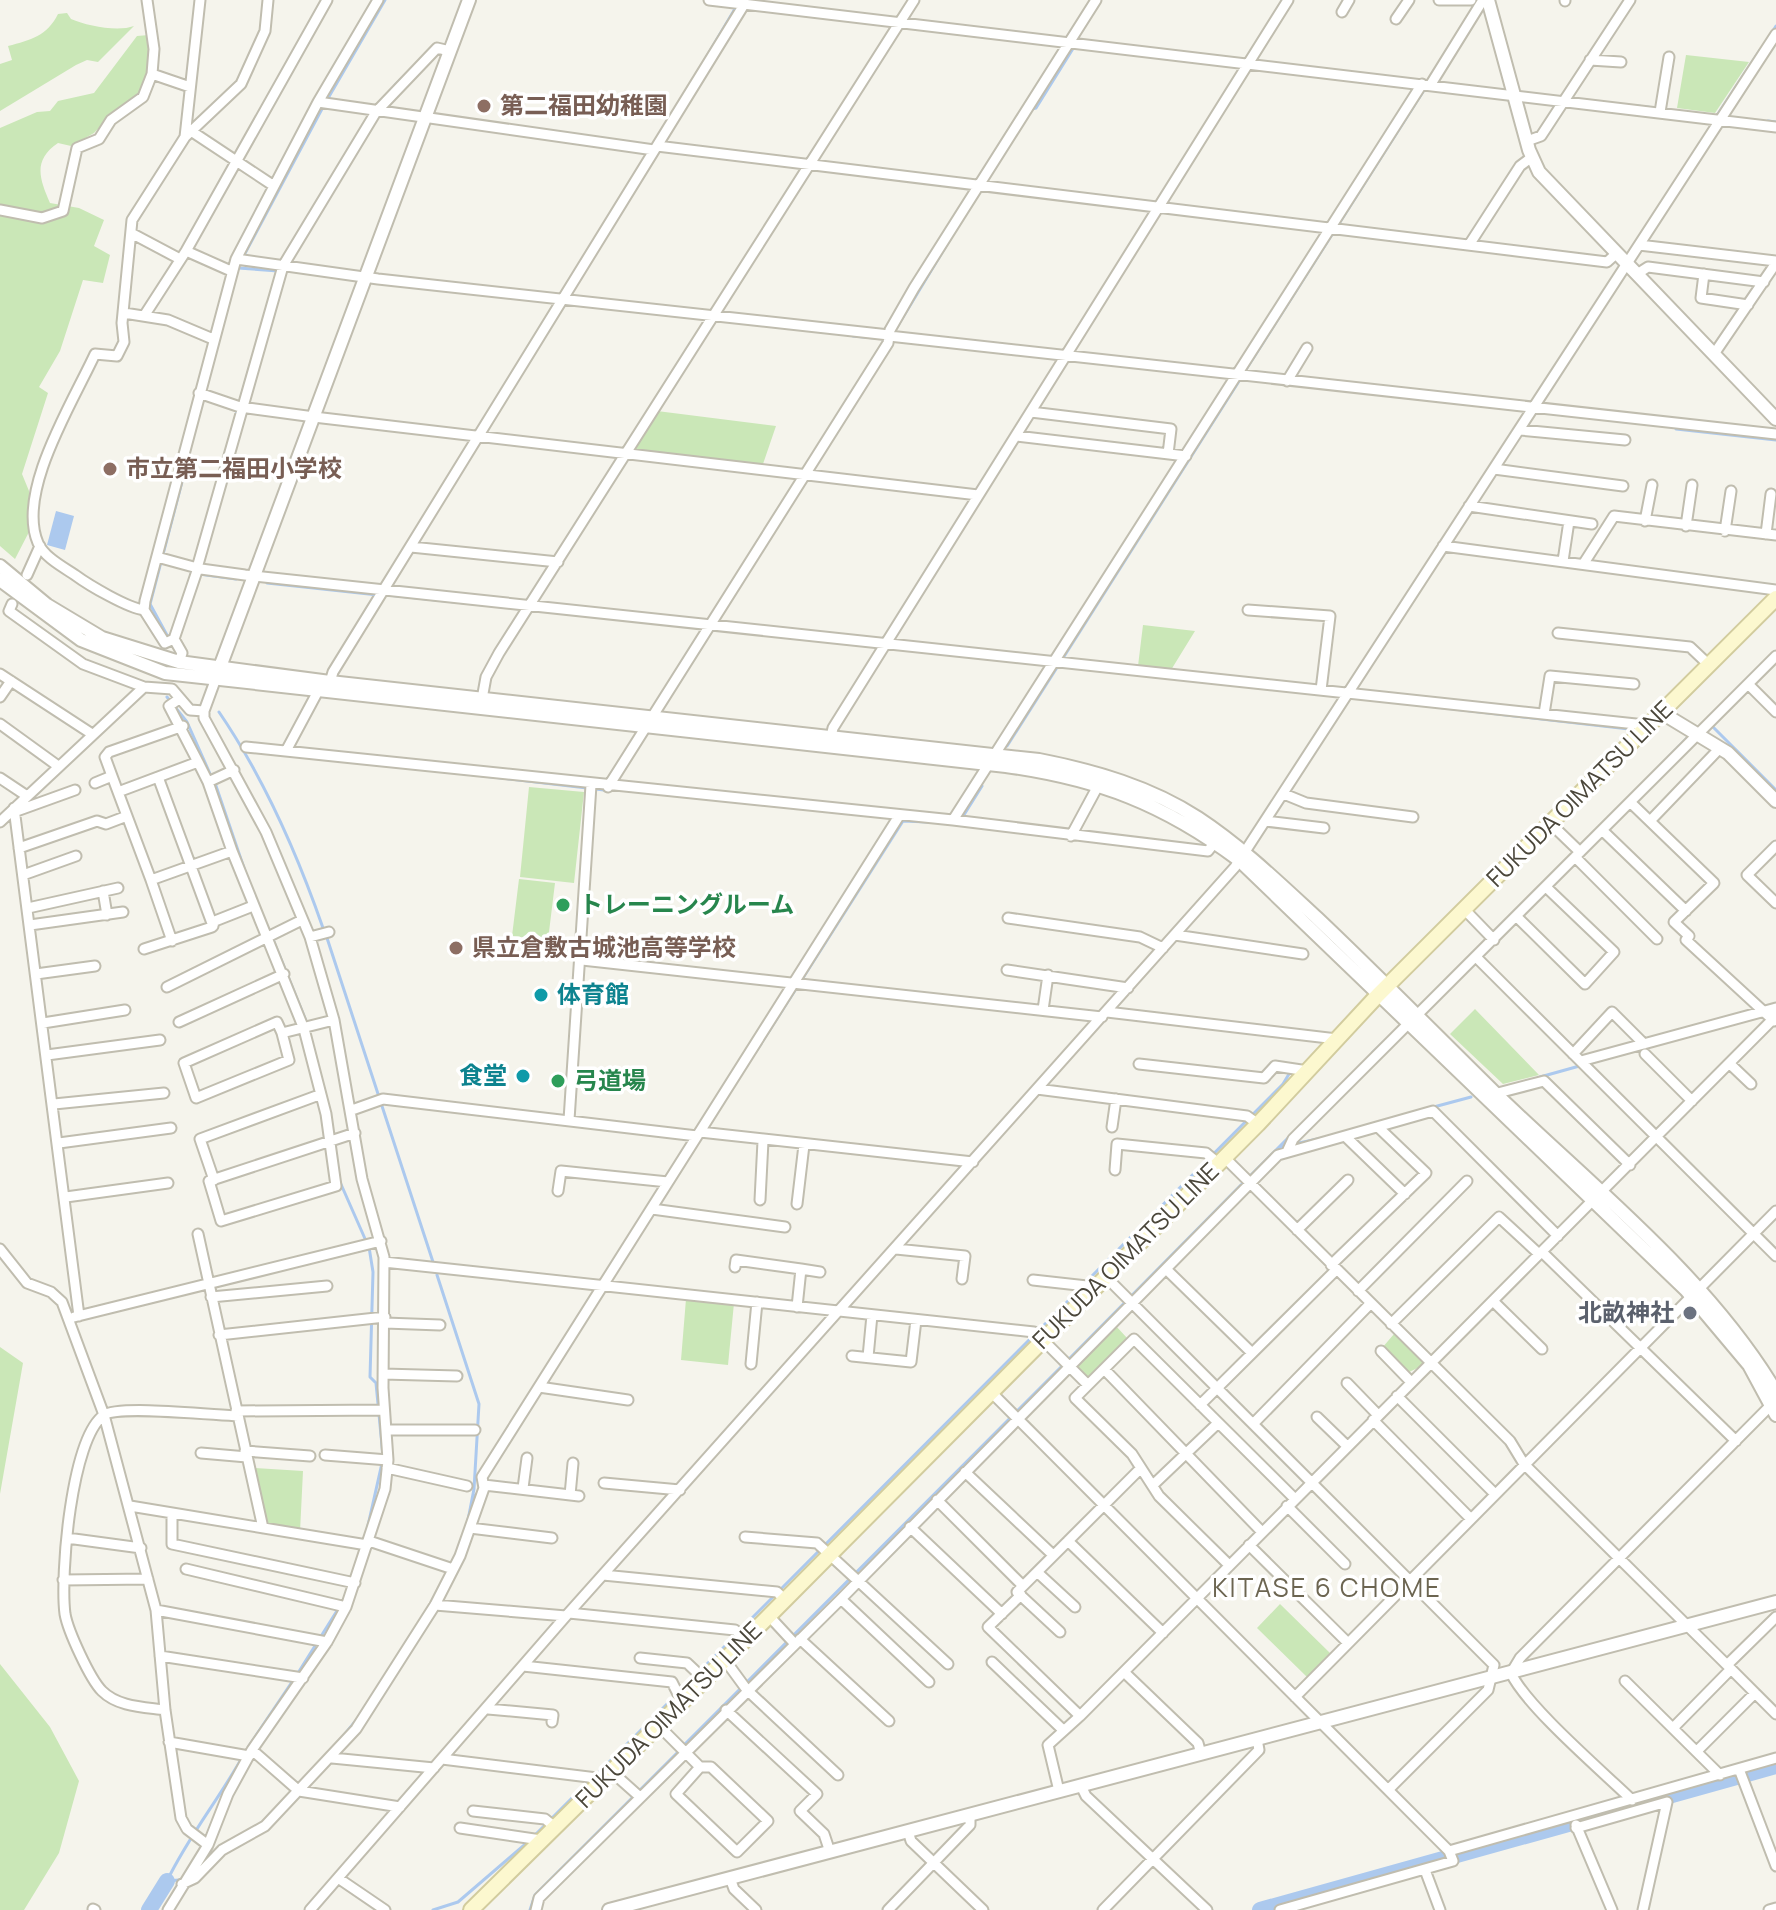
<svg xmlns="http://www.w3.org/2000/svg" width="1776" height="1910" font-family="Manrope,'Noto Sans JP',sans-serif">
	<rect width="100%" height="100%" fill="#f5f4ec"/>
	<!-- green -->
	<path fill="#cae7b7" d="M67,13l4,6c16,7 47,13 63,7l-36,36 -11,-2 -11,5 -76,46v-47l12,-4 -4,-14c23,-6 39,-10 50,-32z
		M149,35l-2,40 -12,25 -22,13 -19,20 -23,13 -13,-3c-25,17 -19,35 -8,60l29,5 25,12 -10,26 16,9 -7,28 -20,-3 -23,71 -21,36 9,6 -26,81 7,17 1,39 -15,29 -15,-13v-418l37,-16 13,-1 8,-10 36,-8 43,-57z
		M1686,55l63,7 -34,51 -38,-5z
		M657,411l119,15 -13,38 -128,-10 -2,-4z
		M1143,625l52,6 -24,39 -33,-4z
		M529,787l55,5 -10,91 -54,-6z
		M519,879l36,4 -7,57 -36,-4z
		M1475,1009l64,66 -36,9 -53,-50z
		M686,1299l48,4 -6,62 -47,-5z
		M1116,1326l11,12 -36,38h-7l-8,-9z
		M1394,1334l32,30 -19,9 -25,-25z
		M0,1347l23,16 -23,131z
		M255,1468l48,3 -3,61 -32,-7z
		M1280,1604l50,49 -23,24 -50,-49z
		M0,1664l50,63 29,54 -20,72 -35,57h-24z"/>
	<!-- water -->
	<path fill="#acc9ee" d="M56,511l18,5 -9,34 -18,-5z"/>
	<g fill="none" stroke-linecap="round" stroke-linejoin="round">
		<!-- stream -->
		<path stroke="#acc9ee" stroke-width="3" d="M1771,34l5,-8
			M697,73l39,-66
			M395,85l15,-15
			M327,100l58,-100
			M1637,106l18,2
			M1032,109l4,-1 38,-61
			M1718,114l42,-64
			M1768,121l8,1
			M242,259l81,-152
			M238,268l40,3
			M897,327l52,-86
			M853,336l32,3
			M1245,371l181,-284
			M1242,379l350,39
			M848,399l36,-58
			M1676,429l100,11
			M199,574l37,5
			M189,582l62,-220
			M267,583l111,12
			M388,595l135,14
			M168,637l-18,-33 39,-149
			M167,697l20,25 24,54
			M1436,707l193,22
			M219,712c45,66 78,141 104,216
			M1712,726l64,64
			M1696,730l37,-37
			M1007,746l234,-368
			M1655,771l33,-34
			M449,772l155,18 2,-4
			M215,783l31,91
			M962,818l20,-32
			M272,937l36,89
			M327,938l107,327
			M1373,1052l25,-24
			M755,1053l148,-232 49,2
			M1540,1077l104,-29
			M1430,1108l41,-11
			M1280,1147l47,-10
			M1249,1177l40,-40
			M340,1182l26,59
			M369,1247l4,25 -3,105 6,6 7,73
			M437,1275l42,129 -5,85 -6,31
			M1085,1283l198,-199 6,-10
			M1068,1360l176,-178
			M473,1499l7,-10
			M367,1530l15,-67
			M780,1590l300,-301
			M741,1629l34,-34
			M298,1673l47,-75
			M746,1683l317,-318
			M340,1740l18,-22
			M684,1745l57,-57
			M249,1746l45,-67
			M597,1774l139,-139
			M639,1791l40,-40
			M551,1819l40,-40
			M534,1836l12,-12
			M200,1866l18,-17
			M167,1881c21,-44 52,-82 76,-125
			M167,1881l12,-1
			M433,1910l25,-8 71,-61
			M530,1910l5,-15 99,-99"/>
		<!-- river -->
		<path stroke="#acc9ee" stroke-width="16" d="M149,1910l18,-29
			M1260,1910l516,-144"/>
		<!-- minor casing -->
		<g stroke="#c0bdaf" stroke-width="13">
			<path id="minor" d="M709,0l1067,127
				M1439,0h32
				M1565,1v-1
				M1342,12l7,-12
				M1396,19l13,-19
				M1590,60l31,2
				M152,74l38,13
				M1431,84l52,-84
				M318,102l336,48
				M1660,112l9,-55
				M191,131l83,55
				M185,137l56,-53 24,-53 3,-31
				M1527,141l14,-5 89,-136
				M657,146l950,116 10,-9
				M0,210l42,8 21,-7 14,-63 22,-9 12,-19 32,-23 9,-23 2,-25 -7,-49
				M131,233l49,26
				M1469,245l51,-79 12,-9
				M1639,245l137,16
				M186,251l45,20
				M236,259l142,20 511,56
				M1637,274l11,-7 116,15
				M1704,274l-3,24 47,7
				M124,313l44,7 45,19
				M144,316l42,-65 141,-251
				M889,336l887,98
				M1714,354l62,-91
				M1287,381l20,-33
				M199,393l41,14 74,10 664,78
				M1031,412l140,17 -3,25
				M1520,430l105,10
				M1016,436l170,20
				M1494,469l129,17
				M1469,506l123,18
				M1645,521l7,-36
				M1686,526l6,-41
				M1725,531l6,-40
				M1766,534l5,-40
				M1443,546l333,44
				M411,547l147,15
				M157,557l44,12 44,6 1391,149 9,6
				M1563,561l6,-40
				M1584,563l30,-47 162,19
				M197,568l86,-302 93,-154 61,-64 13,3
				M27,575l13,-29
				M12,604l-3,7 74,53 61,23
				M144,610c-16,-2 -54,-24 -69,-35 -12,-8 -31,-18 -37,-32 -22,-51 35,-141 57,-189l22,2 7,-14 -2,-19 10,-103 53,-83 15,-137
				M1248,610l82,6 -9,74
				M1558,633l132,14 19,18
				M174,639l-9,4 -21,-33 1,-9 91,-342 82,-157 60,-102
				M179,662l3,-9 -8,-14 24,-71
				M0,674l92,60
				M330,682l3,-10 412,-669
				M1748,684l28,28
				M0,697l11,-16
				M179,699l-10,7 29,56
				M482,699l4,-22 13,-24 415,-653
				M1544,714l6,-38 84,8
				M0,724l58,42
				M831,737l2,-9 455,-728
				M246,747l707,73 255,31 7,-9
				M286,751l31,-58
				M112,776l-7,-19 4,-5 74,-26
				M158,777l55,149
				M0,778l27,18
				M208,782l-10,-20 -80,30 33,88 81,-29 -24,-69 26,-12
				M95,783l17,-7 6,16
				M608,787l280,-444 2,-13 24,-42 182,-288
				M1284,794l22,9 107,14
				M1630,802l84,81 -40,39 15,14 -3,4 88,81
				M14,808l65,508
				M14,812l61,-22
				M953,820l469,-736
				M1265,821l59,7
				M1650,821l70,-73
				M0,822l144,-135 28,2 18,21 14,1
				M1551,824l29,28
				M1602,830l84,81
				M1071,836l28,-52
				M1776,846l-29,29 29,28
				M19,848l78,-27 9,3 21,-8
				M232,851l72,178 22,85 10,72 -115,35 -12,-40 146,-48
				M1575,857l82,82
				M23,875l53,-19
				M151,880l21,61
				M103,891l4,24
				M28,908l90,-20
				M1465,910l29,30
				M1517,917l68,67 29,-32 -68,-65
				M1008,918l132,19 23,11
				M30,925l93,-13
				M1175,935l128,19
				M310,937l19,-5
				M144,949l68,-22 3,-6 38,-15
				M1476,957l300,299
				M582,960l520,57
				M1007,970l121,18
				M36,974l59,-8
				M167,987l135,-67
				M1043,1010l5,-35
				M1107,1012l230,27
				M179,1022l105,-48
				M43,1023l82,-13
				M282,1033l-5,-11 -93,41 12,35 93,-38 -7,-27 52,-13
				M1573,1054l39,-42 32,32
				M1645,1054l47,47
				M47,1055l113,-15
				M1581,1061l195,-53
				M1139,1064l125,14 11,-12 33,5
				M1730,1064l21,20
				M1037,1089l210,27 11,8
				M1494,1094l50,-13 86,84
				M54,1104l110,-11
				M352,1110l31,-11 314,37
				M569,1120l22,-335
				M1112,1127l4,-28
				M700,1132l273,30
				M1346,1137l59,57
				M59,1143l112,-15
				M1287,1152l6,-13 483,-483
				M1224,1157l286,284 14,23 203,201
				M1115,1170l2,-26 89,9 12,10
				M214,1180l-14,-41 119,-44
				M558,1191l3,-20 107,11
				M66,1197l102,-14
				M760,1200l3,-59
				M797,1204l7,-59
				M652,1209l133,18
				M1297,1230l51,-50
				M198,1234l65,294
				M0,1249l27,34 24,9 11,10 42,113 52,195 9,100 16,108 6,11 21,16
				M896,1249l69,7 -3,23
				M1542,1252l194,189
				M384,1262l650,70 11,6
				M1331,1265l95,-92 -48,-46
				M735,1267l1,-7 65,9 -4,38
				M801,1269l19,3
				M1166,1269l86,84
				M1106,1277l388,388 -6,25 -99,99
				M1033,1280l63,7
				M1358,1291l109,-110
				M211,1297l116,-11
				M1494,1302l48,47
				M74,1317l307,-76
				M385,1323l55,2
				M1391,1324l108,-107 40,37
				M219,1335l166,-18
				M1043,1340l45,45
				M1381,1351l30,31
				M852,1356l59,6 5,-42
				M868,1357l4,-42
				M751,1364l6,-62
				M1104,1369l158,163
				M383,1374l74,2
				M1347,1383l31,32
				M539,1387l89,13
				M991,1392l458,459 4,10 -173,49
				M1397,1396l98,98
				M1200,1405l136,-135
				M236,1411l148,-1
				M1317,1417l30,29
				M1373,1420l98,99
				M1253,1424l117,-120
				M386,1430h89
				M245,1451l65,5
				M201,1453l46,4
				M325,1455l63,5
				M387,1468l80,18
				M965,1472l88,83
				M604,1483l76,7
				M484,1485l95,11
				M1153,1485l65,-62
				M523,1488l4,-30
				M570,1495l3,-32
				M937,1500l86,86
				M130,1506l237,39
				M1287,1506l58,58
				M172,1513v31l183,39
				M910,1527l92,87
				M470,1528l82,10
				M745,1537l72,6 131,121
				M67,1538l74,10
				M369,1541l84,28
				M1068,1541l95,92
				M1249,1545l99,98
				M1229,1565l-70,-69 -27,-42 -57,-56 59,-59 161,160
				M186,1569l160,38
				M1037,1572l38,35
				M603,1575l174,17 8,8
				M63,1580l85,-1
				M1021,1595l-33,32 92,89
				M841,1599l88,83
				M435,1605l131,11
				M156,1610l171,32
				M569,1613l166,17 11,9
				M769,1616l26,28
				M1776,1617l-49,48 49,49
				M1060,1632l-43,-40 124,-124
				M800,1639l89,82
				M160,1656l143,22
				M640,1658l47,5 18,17
				M725,1660l22,30 91,85
				M992,1662l70,67
				M523,1666l149,16 10,20
				M1124,1672l74,71 3,11
				M1625,1681l95,94
				M1295,1697l481,-486
				M488,1709l65,6 -1,7
				M165,1710c-21,-3 -47,-3 -63,-19 -12,-12 -34,-60 -37,-77 -5,-38 6,-176 39,-199 15,-10 109,0 134,1
				M726,1710l91,84 -17,17 24,23 6,18
				M659,1726l41,41h11l57,54 -31,31 -61,-58 24,-27
				M1674,1727l57,-58
				M169,1742l80,14
				M252,1750l47,41 101,16
				M1698,1750l57,-57
				M332,1758l102,10
				M442,1759l163,20
				M1739,1769l37,97
				M612,1772l28,25
				M1081,1786l5,10 121,114
				M1059,1791l-11,-46 32,-29 696,-700
				M1632,1800c-30,-29 -106,-94 -121,-127l9,-15 256,-258
				M473,1811l72,8 10,8
				M1576,1825l36,85
				M460,1828l81,12
				M1576,1828l91,-26 -24,108
				M908,1831l3,10 72,69
				M1449,1851l327,-93
				M1425,1870l15,40
				M338,1878l47,32
				M730,1878l4,11 22,21
				M182,1884l13,-6 27,-28 43,-24 91,-97 79,-124 25,-49 24,-68 -2,-11 417,-661
				M93,1909l2,1
				M168,1910l40,-65 20,-51 24,-44 75,-108 19,-35 39,-118 3,-29 -5,-72 1,-131 -22,-78 -28,-159 -24,-83 -44,-105 -62,-114v-7l11,-30
				M310,1910l256,-294 669,-749 541,-833
				M536,1910l3,-12 302,-299 437,-444 155,-44 125,125
				M888,1910l82,-85v-10
				M1103,1910l156,-160 -2,-11
				M1769,1910l7,-2"/>
		</g>
		<!-- tertiary casing -->
		<g stroke="#c0bdaf" stroke-width="16">
			<path id="tertiary" d="M1488,0l41,150 10,22 237,247
				M0,566l47,39 55,33 77,24 151,20 709,78c56,11 111,27 159,58 44,29 81,65 120,101 60,57 118,116 177,174 97,94 212,183 281,299
				M0,580l81,60 84,33 841,93c93,13 158,38 233,94l447,430 63,75 27,50
				M217,675l252,-675
				M1662,713l66,40 48,48
				M609,1910l1167,-308"/>
		</g>
		<!-- secondary casing -->
		<g stroke="#d2cc9e" stroke-width="18">
			<path id="secondary" d="M471,1910l275,-271 512,-515 120,-129 398,-397"/>
		</g>
		<!-- minor -->
		<use href="#minor" stroke="#fff" stroke-width="9"/>
		<!-- tertiary -->
		<use href="#tertiary" stroke="#fff" stroke-width="12"/>
		<!-- secondary -->
		<use href="#secondary" stroke="#fcf8cf" stroke-width="14"/>
	</g>
	<!-- markers -->
	<g fill="#8d6e63" stroke="#fff" stroke-width="3">
		<circle cx="484" cy="106" r="8"/>
		<circle cx="110" cy="469" r="8"/>
		<circle cx="456" cy="948" r="8"/>
	</g>
	<g fill="#2e9e5b" stroke="#fff" stroke-width="3">
		<circle cx="563" cy="905" r="8"/>
		<circle cx="558" cy="1081" r="8"/>
	</g>
	<g fill="#0f9aa8" stroke="#fff" stroke-width="3">
		<circle cx="541" cy="995" r="8"/>
		<circle cx="523" cy="1076" r="8"/>
	</g>
	<circle fill="#6b7280" stroke="#fff" stroke-width="3" cx="1690" cy="1313" r="8"/>
	<g text-anchor="middle" stroke-width="7" stroke-linejoin="round" paint-order="stroke">
		<!-- education labels -->
		<g font-size="24" font-weight="bold" fill="#785e54" stroke="#fff" text-anchor="start">
			<text x="500" y="114">第二福田幼稚園</text>
			<text x="126" y="477">市立第二福田小学校</text>
			<text x="472" y="956">県立倉敷古城池高等学校</text>
		</g>
		<!-- street labels -->
		<g font-size="24" fill="#4a463a" stroke="#fff">
			<text transform="translate(1580 794) rotate(-45)" y="8">FUKUDA OIMATSU LINE</text>
			<text transform="translate(1126 1256) rotate(-45)" y="8">FUKUDA OIMATSU LINE</text>
			<text transform="translate(669 1715) rotate(-45)" y="8">FUKUDA OIMATSU LINE</text>
		</g>
		<!-- leisure labels -->
		<g font-size="24" font-weight="bold" fill="#27864d" stroke="#fff" text-anchor="start">
			<text x="579" y="913">トレーニングルーム</text>
			<text x="574" y="1089">弓道場</text>
		</g>
		<!-- culture labels -->
		<g font-size="24" font-weight="bold" fill="#0d838f" stroke="#fff" text-anchor="start">
			<text x="557" y="1003">体育館</text>
			<text x="507" y="1084" text-anchor="end">食堂</text>
		</g>
		<!-- worship labels -->
		<g font-size="24" font-weight="bold" fill="#5b616d" stroke="#fff" text-anchor="end">
			<text x="1674" y="1321">北畝神社</text>
		</g>
		<!-- neighbourhood labels -->
		<g font-size="26" letter-spacing="2" fill="#6c6551" stroke="#fff">
			<text x="1327" y="1597">KITASE 6 CHOME</text>
		</g>
	</g>
</svg>
